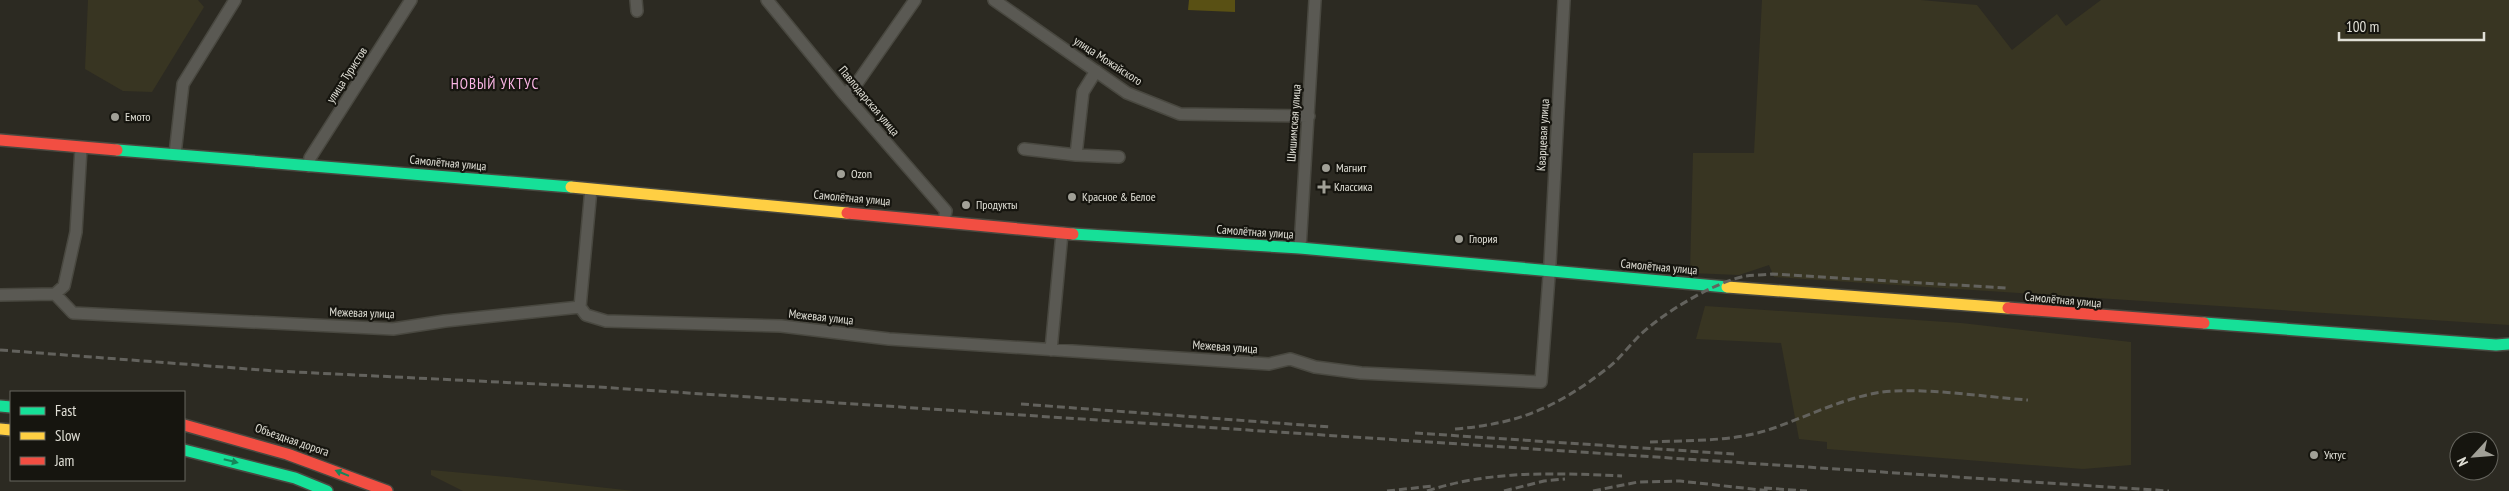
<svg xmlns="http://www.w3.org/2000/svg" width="2509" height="491" font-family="'PT Sans Narrow',sans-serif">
	<rect width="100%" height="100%" fill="#2c2a22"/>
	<!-- built -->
	<path fill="#383522" d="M88,0h110l6,7 -52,85 -29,-1 -38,-22z
		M1762,0h159l56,5 35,45 45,-36 9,12 35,-26h408v325l-735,-48 -5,-12 -30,10 -49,-2 3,-120h61z
		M1705,306l256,17 170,19v123l-48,4 -256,-20v-7l-28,-3 -18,-96 -85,-4z
		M431,470l76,7 127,14h-171l-32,-16z"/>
	<!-- green -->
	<path fill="#595014" d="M1189,0h46v12l-47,-2z"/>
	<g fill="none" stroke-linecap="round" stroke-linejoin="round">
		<!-- street casing -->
		<g stroke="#494840" stroke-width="14">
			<path id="street" d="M636,0l1,11
				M767,0l77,94 102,117 -2,9
				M994,0l133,93 53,21 129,2
				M844,94l11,-8 60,-86
				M1024,149l52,6 7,-63 13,-21
				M175,154l8,-70 52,-84
				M1076,155l43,2
				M309,166l1,-8 101,-158
				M1300,248l15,-248
				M55,294l9,-8 12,-54 5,-84
				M0,295l55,-1 18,19 320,16 52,-8 135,-14 6,8 20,6 175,5 108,13 380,25 21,-5 25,8 46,6 180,9 9,-119 14,-263
				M580,307l11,-118
				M1051,350l11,-117"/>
		</g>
		<!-- fast casing -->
		<g stroke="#494840" stroke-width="14">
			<path id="fast" d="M117,150l454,37
				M1073,234l227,14 427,39
				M2204,323l292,22 13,-1
				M0,406l11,1
				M184,450l111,28 32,13"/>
		</g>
		<!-- slow casing -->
		<g stroke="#494840" stroke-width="14">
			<path id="slow" d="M571,187l276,26
				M1727,287l281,21
				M0,429l11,1"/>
		</g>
		<!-- jam casing -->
		<g stroke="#494840" stroke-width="14">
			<path id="jam" d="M0,140l117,10
				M847,213l226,21
				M2008,308l196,15
				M184,425l103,29 100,37"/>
		</g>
		<!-- street -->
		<use href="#street" stroke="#5a5953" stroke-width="11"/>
		<!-- fast -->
		<use href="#fast" stroke="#16e098" stroke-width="11"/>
		<!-- slow -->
		<use href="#slow" stroke="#ffcf43" stroke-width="11"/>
		<!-- jam -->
		<use href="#jam" stroke="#f24e42" stroke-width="11"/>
		<!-- rail -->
		<path stroke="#63625d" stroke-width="3" stroke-dasharray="8 4" stroke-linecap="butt" d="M0,350l275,21 323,16 1571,104
			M1021,404l309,23
			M1455,429c62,-5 101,-21 150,-59 13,-9 24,-24 35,-35 23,-22 74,-53 106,-59 8,-1 18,-1 26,-2l234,14
			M1415,433l319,21
			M1650,442c40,-2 83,0 121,-13 35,-12 68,-29 105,-36 41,-7 108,4 152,7
			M1764,488l43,3
			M1387,491l46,-5
			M1427,491c64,-21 129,-18 195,-15
			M1504,491l40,-10 21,-2
			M1593,491l45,-9 42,-1 90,10"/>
	</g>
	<!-- one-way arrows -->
	<defs><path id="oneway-solid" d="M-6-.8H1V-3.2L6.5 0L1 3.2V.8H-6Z" transform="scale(1.25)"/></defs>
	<g fill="#16855a">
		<use href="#oneway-solid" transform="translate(231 461) rotate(14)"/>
		<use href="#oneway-solid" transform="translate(342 473) rotate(-158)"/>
	</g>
	<!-- markers -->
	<g fill="#a1a097" stroke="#16150f" stroke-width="2">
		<circle cx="115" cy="117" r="5"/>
		<circle cx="1326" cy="168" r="5"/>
		<circle cx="841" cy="174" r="5"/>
		<path d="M1321.5 179.5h5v5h5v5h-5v5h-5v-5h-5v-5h5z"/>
		<circle cx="1072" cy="197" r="5"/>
		<circle cx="966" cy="205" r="5"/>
		<circle cx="1459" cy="239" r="5"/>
		<circle cx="2314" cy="455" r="5"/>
	</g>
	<g text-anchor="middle" stroke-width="4.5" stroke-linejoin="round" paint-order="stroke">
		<!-- street labels -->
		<g font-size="12" fill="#e0dfd6" stroke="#16150f">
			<text transform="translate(1108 61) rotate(33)" y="4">улица Можайского</text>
			<text transform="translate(347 75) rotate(-57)" y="4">улица Туристов</text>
			<text transform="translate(869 101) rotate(50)" y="4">Павлодарская улица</text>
			<text transform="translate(1294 123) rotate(-86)" y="4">Шишимская улица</text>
			<text transform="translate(1543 135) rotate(-87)" y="4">Кварцевая улица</text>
			<text transform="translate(448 163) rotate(5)" y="4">Самолётная улица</text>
			<text transform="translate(852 198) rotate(5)" y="4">Самолётная улица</text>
			<text transform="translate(1255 232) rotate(4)" y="4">Самолётная улица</text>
			<text transform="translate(1659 267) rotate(5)" y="4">Самолётная улица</text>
			<text transform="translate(2063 300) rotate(5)" y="4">Самолётная улица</text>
			<text transform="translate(362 313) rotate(2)" y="4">Межевая улица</text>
			<text transform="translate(821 317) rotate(6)" y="4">Межевая улица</text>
			<text transform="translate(1225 347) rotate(4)" y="4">Межевая улица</text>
			<text transform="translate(292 440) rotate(19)" y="4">Объездная дорога</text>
		</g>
		<!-- poi labels -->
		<g font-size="12" fill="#e0dfd6" stroke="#16150f" text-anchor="start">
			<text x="125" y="121">Емото</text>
			<text x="1336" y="172">Магнит</text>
			<text x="851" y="178">Ozon</text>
			<text x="1334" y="191">Классика</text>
			<text x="1082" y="201">Красное &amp; Белое</text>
			<text x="976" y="209">Продукты</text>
			<text x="1469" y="243">Глория</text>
			<text x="2324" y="459">Уктус</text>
		</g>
		<!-- quarter labels -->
		<g font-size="15" letter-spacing="1" fill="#fbb6e5" stroke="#16150f">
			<text x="495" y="89">НОВЫЙ УКТУС</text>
		</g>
	</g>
	<!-- legend -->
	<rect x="10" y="391" width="175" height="90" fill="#16150f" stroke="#67665f"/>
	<rect x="20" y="407" width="25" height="8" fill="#16e098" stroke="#67665f"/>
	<text x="55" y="416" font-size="15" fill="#e0dfd6">Fast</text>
	<rect x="20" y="432" width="25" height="8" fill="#ffcf43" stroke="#67665f"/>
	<text x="55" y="441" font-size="15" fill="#e0dfd6">Slow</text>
	<rect x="20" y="457" width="25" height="8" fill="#f24e42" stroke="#67665f"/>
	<text x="55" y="466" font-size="15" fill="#e0dfd6">Jam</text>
	<!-- north arrow -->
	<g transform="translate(2474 456) rotate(244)"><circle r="24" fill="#16150f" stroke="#67665f"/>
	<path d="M0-4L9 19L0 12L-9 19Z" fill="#a1a097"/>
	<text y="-8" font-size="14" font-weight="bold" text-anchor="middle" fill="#e0dfd6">N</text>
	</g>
	<!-- scale -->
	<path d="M2339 32v8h145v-8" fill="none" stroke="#e0dfd6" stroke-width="2.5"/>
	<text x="2346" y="32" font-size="15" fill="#e0dfd6" stroke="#16150f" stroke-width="4" paint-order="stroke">100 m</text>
</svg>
